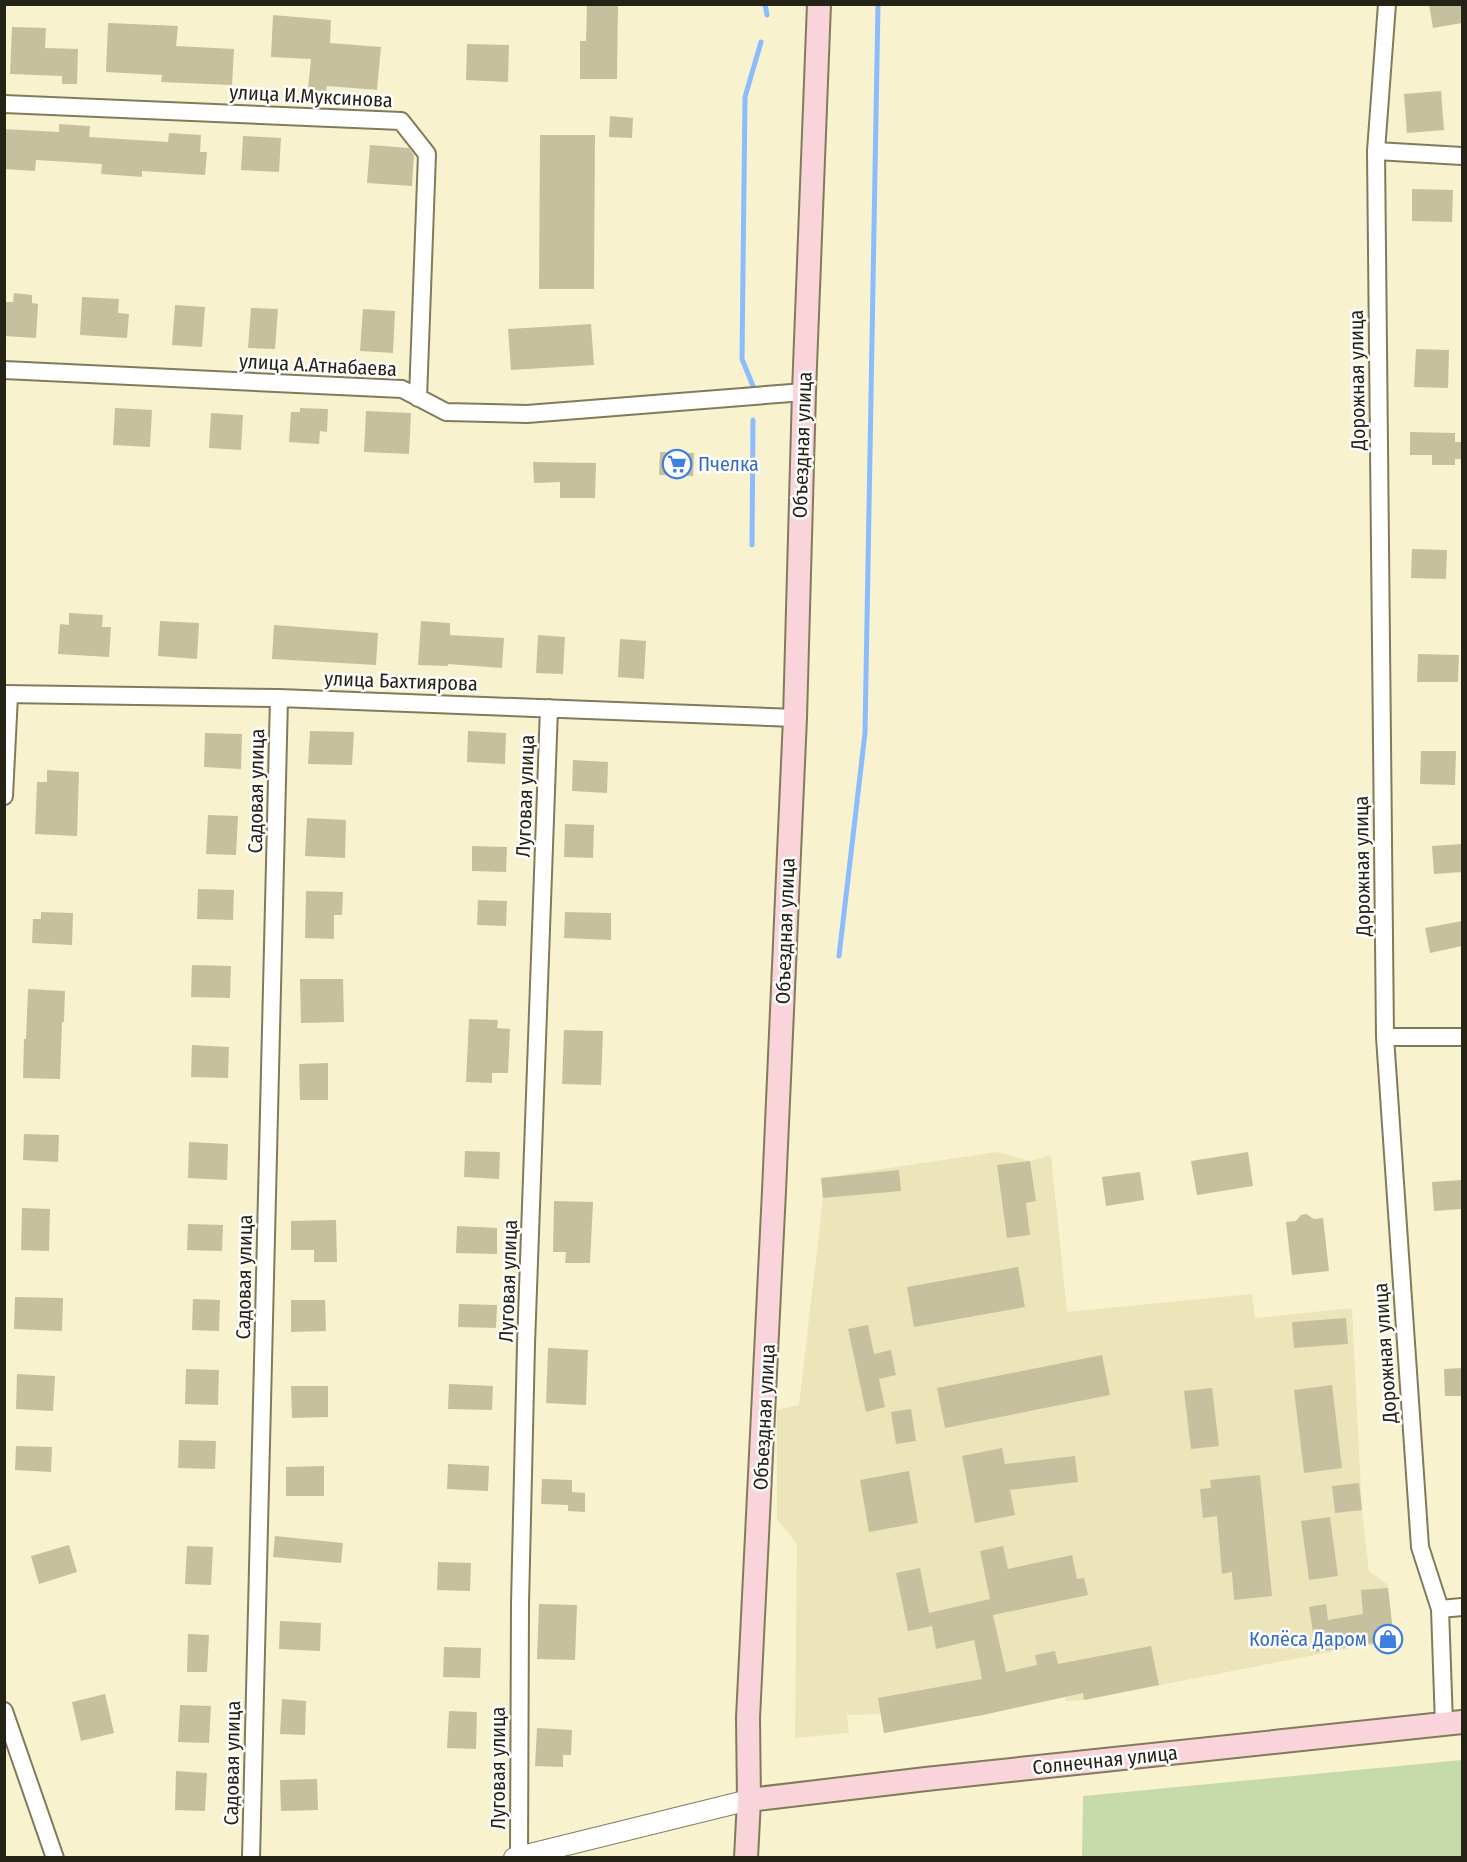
<svg xmlns="http://www.w3.org/2000/svg" width="1467" height="1862" font-family="'Fira Sans Condensed',sans-serif">
	<rect width="100%" height="100%" fill="#f9f2ce"/>
	<!-- built -->
	<path fill="#ede5ba" d="M997,1152l33,9 21,-6 16,157 185,-18 3,24 97,-10 10,203 7,60 19,14 6,57 -49,7 -261,51 -18,1 -1,-4 -181,36 -3,-19 -34,1 2,18 -54,5 2,-194 -20,-25v-109l22,-5 24,-207 -2,-20z"/>
	<!-- green -->
	<path fill="#c7daaa" d="M1462,1760v97h-380l1,-61z"/>
	<g fill="none" stroke-linecap="round" stroke-linejoin="round">
		<!-- stream -->
		<path stroke="#8cbcfd" stroke-width="5" d="M765,4l2,11
			M753,386l-11,-27 3,-262 16,-55
			M752,545l1,-125
			M839,956l26,-223 13,-729"/>
	</g>
	<!-- building -->
	<path fill="#c7c09e" d="M587,4h31l-1,75h-37v-38h6z
		M1429,4h33v19l-29,5z
		M273,15l58,5 -1,23 51,4 -4,43 -50,-4 -1,6 -18,-3 3,-30 -40,-2z
		M108,23l70,3 -2,20 58,3 -2,36 -71,-3 1,-7 -56,-3z
		M12,27l34,1 -1,20 33,1 -1,35h-15v-8l-52,-2z
		M467,44l42,1 -1,37 -42,-2z
		M1441,91l3,39 -37,3 -3,-39z
		M610,116l23,2 -1,20 -23,-1z
		M59,124l31,2 -1,11 79,5 1,-9 32,2 -1,17h7l-2,23 -63,-4v6l-41,-3 1,-10 -66,-4 -1,11 -31,-2v-40l55,3z
		M540,135h55l-1,154h-55z
		M243,136l38,2 -2,34 -38,-2z
		M370,145l39,3 5,7 -2,31 -45,-3z
		M1412,189l41,1 -1,32 -40,-1z
		M14,293l18,2v8l6,1 -2,34 -32,-2v-34h9z
		M82,297l37,2 -1,14 11,1 -2,24 -47,-3z
		M175,305l30,2 -3,40 -30,-2z
		M251,308l27,1 -3,40 -27,-1z
		M363,309l32,2 -2,42 -33,-2z
		M591,324l3,41 -83,5 -3,-41z
		M1416,349l33,1 -1,38 -34,-1z
		M115,408l37,2 -2,37 -37,-2z
		M300,408l28,1 -1,23 -7,-1 -1,13 -30,-2 2,-30h9z
		M366,411l45,2 -2,41 -45,-2z
		M211,413l32,2 -2,35 -32,-2z
		M1410,432l45,1v9h7l-1,17h-6v6h-23v-10h-22z
		M660,452l34,1 -1,23 -34,-1z
		M533,462l63,1 -1,35h-35v-16l-26,1z
		M1412,549l35,1 -1,29 -35,-1z
		M69,613l34,2 -1,12h9l-2,30 -51,-3 2,-30 9,1z
		M160,621l39,2 -2,36 -39,-3z
		M421,621l29,2v12l54,3 -2,30 -54,-4v2l-30,-1z
		M274,625l104,8 -2,32 -104,-6z
		M538,635l27,2 -2,37 -27,-1z
		M620,639l26,2 -2,38 -26,-2z
		M1418,654l41,1 -1,27h-41z
		M310,731l44,1 -2,33 -44,-1z
		M468,731l38,2 -1,31 -38,-2z
		M205,733l37,1 -1,35 -37,-2z
		M1421,751h35l-1,34 -35,-1z
		M573,760l35,2 -1,31 -35,-2z
		M47,770l32,2 -2,64 -42,-2 2,-52h10z
		M208,815l30,1 -2,39 -30,-1z
		M307,818l39,2 -1,38 -40,-2z
		M565,824l29,1 -1,33 -29,-1z
		M1462,844v28l-28,2 -2,-28z
		M472,846l35,1 -1,25 -34,-1z
		M198,889l36,1 -1,30 -36,-1z
		M306,891l37,1 -1,23h-8v24l-29,-1z
		M478,900l29,1 -1,25 -29,-1z
		M41,912l32,1 -1,32 -40,-2 1,-24h8z
		M565,912l46,1v27l-47,-2z
		M1462,921v25l-32,7 -5,-25z
		M192,965l39,1 -1,32 -39,-1z
		M300,979h43l1,43 -43,1z
		M28,989l37,2 -1,31h-2l-2,57 -37,-1 1,-39h2z
		M469,1019l29,1 -1,8 13,1 -2,44h-16v10l-26,-1z
		M564,1030l39,1 -2,54 -39,-1z
		M192,1045l37,2 -1,31 -37,-1z
		M328,1063v37h-28l-1,-36z
		M24,1134l35,1 -1,27 -35,-2z
		M189,1142l39,2 -1,36 -39,-2z
		M465,1151l35,1 -1,27 -35,-2z
		M1248,1152l5,34 -56,9 -6,-34z
		M1030,1161l6,40 -10,2 4,32 -23,3 -10,-73z
		M899,1170l2,21 -78,7 -2,-20z
		M1140,1172l4,28 -38,6 -4,-29z
		M1462,1180v29l-28,2 -2,-29z
		M554,1201l39,1 -3,61h-25l1,-11h-13z
		M22,1208l28,1 -1,42 -28,-1z
		M1306,1214l8,5 9,-1 6,53 -37,4 -6,-53 10,-1 5,-6z
		M336,1220l1,42h-23v-12h-23v-29z
		M188,1224l35,1 -1,26 -35,-1z
		M457,1226l40,2v26l-41,-1z
		M1018,1267l7,40 -111,20 -7,-40z
		M15,1297l48,1 -1,33 -48,-2z
		M193,1299l27,1 -1,31 -27,-1z
		M291,1300h34l1,31 -35,1z
		M459,1304l38,1 -1,23 -38,-1z
		M1346,1318l2,26 -54,4 -2,-26z
		M868,1325l6,29 17,-4 5,25 -17,4 6,28 -19,5 -18,-83z
		M548,1348l40,2 -2,55 -40,-2z
		M1102,1355l8,40 -165,33 -8,-40z
		M1462,1368v28h-17l-1,-27z
		M186,1369l33,1 -1,35 -33,-1z
		M17,1374l38,2 -2,35 -37,-2z
		M449,1384l44,2 -1,24 -44,-1z
		M1332,1385l10,83 -38,5 -10,-83z
		M291,1386h37v31l-36,1z
		M1212,1388l7,58 -28,3 -7,-58z
		M911,1409l5,32 -20,3 -5,-32z
		M179,1440l37,1 -1,28 -37,-1z
		M16,1446l36,1 -1,25 -36,-2z
		M1002,1448l3,16 70,-8 3,26 -68,8 5,25 -40,8 -13,-67z
		M448,1464l41,2 -1,25 -41,-2z
		M324,1466v30h-38v-29z
		M909,1471l9,52 -49,9 -9,-52z
		M1260,1475l12,121 -38,4 -2,-28 -10,2 -5,-58 -14,2 -3,-29 11,-1 -1,-8z
		M542,1479l30,1v12l13,1v19l-17,-1v-6l-27,-1z
		M1359,1483l3,27 -27,3 -3,-27z
		M1330,1517l8,59 -29,4 -8,-59z
		M275,1536l68,7 -2,20 -68,-6z
		M69,1545l8,27 -38,12 -8,-28z
		M187,1546l26,1 -2,38 -26,-1z
		M1003,1546l5,23 64,-14 5,24 7,-1 4,17 -95,20 13,57 31,-7 -2,-10 20,-4 3,13 93,-18 8,39 -75,15 -1,-7 -100,22 -99,18 -6,-35 104,-19 -8,-39 -38,9 -4,-23 -24,5 -12,-58 24,-5 9,45 61,-14 -10,-48z
		M438,1562l33,1 -1,28 -33,-1z
		M1388,1588l6,54 -27,2 -51,8 -7,-45 17,-3 2,16 35,-6 -2,-24z
		M539,1604l38,1 -2,55 -38,-1z
		M280,1621l41,2 -1,28 -41,-2z
		M188,1634l21,1 -2,37h-20z
		M444,1647l37,1 -1,30 -37,-1z
		M105,1694l9,39 -33,8 -9,-39z
		M282,1699l24,2 -1,34 -25,-1z
		M180,1705l31,1 -2,37 -31,-1z
		M449,1711l28,1 -1,37 -29,-1z
		M537,1728l35,2 -1,25h-8v12l-28,-1z
		M176,1771l31,2 -2,38 -30,-1z
		M317,1779l1,31 -37,1 -1,-31z"/>
	<g fill="none" stroke-linecap="round" stroke-linejoin="round">
		<!-- minor casing -->
		<g stroke="#827b5b" stroke-width="20">
			<path id="minor" d="M1387,4l-11,147 9,886 35,510 20,62 4,115
				M4,104l397,17 26,33 -9,244
				M1376,151l86,5
				M4,370l398,19 44,23 81,2 277,-22
				M4,694l275,4 516,20
				M4,796l5,-101
				M1385,1037h77
				M1440,1609l22,-2
				M4,1711l51,147
				M519,1856l1,-252 6,-260 23,-636
				M251,1858l28,-1160"/>
		</g>
		<!-- tertiary casing -->
		<g stroke="#827b5b" stroke-width="22">
			<path id="tertiary" d="M514,1858l235,-58"/>
		</g>
		<!-- secondary casing -->
		<g stroke="#827b5b" stroke-width="26">
			<path id="secondary" d="M749,1800l177,-21 536,-57
				M746,1858l3,-58 -1,-82 26,-527 21,-473 9,-326 15,-388"/>
		</g>
		<!-- minor -->
		<use href="#minor" stroke="#fff" stroke-width="16"/>
		<!-- tertiary -->
		<use href="#tertiary" stroke="#fff" stroke-width="20"/>
		<!-- secondary -->
		<use href="#secondary" stroke="#fad4db" stroke-width="22"/>
	</g>
	<!-- icons -->
	<defs>
		<g id="supermarket-ring" transform="scale(1.5)"><circle r="9.5" fill="#fefefe" stroke="#3f7fe0" stroke-width="1.5"/><path d="M-6-5.5h2.5l.6 2H6L4.5 2H-2.5L-4.4-4H-6ZM-1.5 3.2a1.3 1.3 0 1 0 .1 0ZM3 3.2a1.3 1.3 0 1 0 .1 0Z" fill="#3f7fe0"/></g>
		<g id="shop-ring" transform="scale(1.5)"><circle r="9.5" fill="#fefefe" stroke="#3f7fe0" stroke-width="1.5"/><path d="M-5-2.5h2.3a2.7 3.5 0 0 1 5.4 0H5L5.5 6h-11ZM-1.5-2.5h3a1.5 2.3 0 0 0-3 0Z" fill="#3f7fe0"/></g>
	</defs>
	<g fill-rule="evenodd">
		<use href="#supermarket-ring" x="677" y="464"/>
		<use href="#shop-ring" x="1388" y="1639"/>
	</g>
	<g text-anchor="middle" stroke-width="5" stroke-linejoin="round" paint-order="stroke">
		<!-- street labels -->
		<g font-size="20" fill="#252315" stroke="#fefefe">
			<text transform="translate(311 96) rotate(3)" y="7">улица И.Муксинова</text>
			<text transform="translate(318 365) rotate(3)" y="7">улица А.Атнабаева</text>
			<text transform="translate(1357 380) rotate(-91)" y="7">Дорожная улица</text>
			<text transform="translate(802 445) rotate(-88)" y="7">Объездная улица</text>
			<text transform="translate(401 681) rotate(2)" y="7">улица Бахтиярова</text>
			<text transform="translate(256 791) rotate(-89)" y="7">Садовая улица</text>
			<text transform="translate(525 796) rotate(-88)" y="7">Луговая улица</text>
			<text transform="translate(1362 866) rotate(-91)" y="7">Дорожная улица</text>
			<text transform="translate(785 931) rotate(-88)" y="7">Объездная улица</text>
			<text transform="translate(244 1277) rotate(-89)" y="7">Садовая улица</text>
			<text transform="translate(508 1281) rotate(-88)" y="7">Луговая улица</text>
			<text transform="translate(1385 1353) rotate(-94)" y="7">Дорожная улица</text>
			<text transform="translate(764 1417) rotate(-87)" y="7">Объездная улица</text>
			<text transform="translate(1105 1760) rotate(-6)" y="7">Солнечная улица</text>
			<text transform="translate(232 1763) rotate(-89)" y="7">Садовая улица</text>
			<text transform="translate(498 1768) rotate(-90)" y="7">Луговая улица</text>
		</g>
		<!-- shop labels -->
		<g font-size="20" fill="#366cbe" stroke="#fefefe" text-anchor="start">
			<text x="698" y="471">Пчелка</text>
			<text x="1367" y="1646" text-anchor="end">Колёса Даром</text>
		</g>
	</g>
	<!-- border -->
	<rect width="1467" height="1862" fill="none" stroke="#252315" stroke-width="12"/>
</svg>
